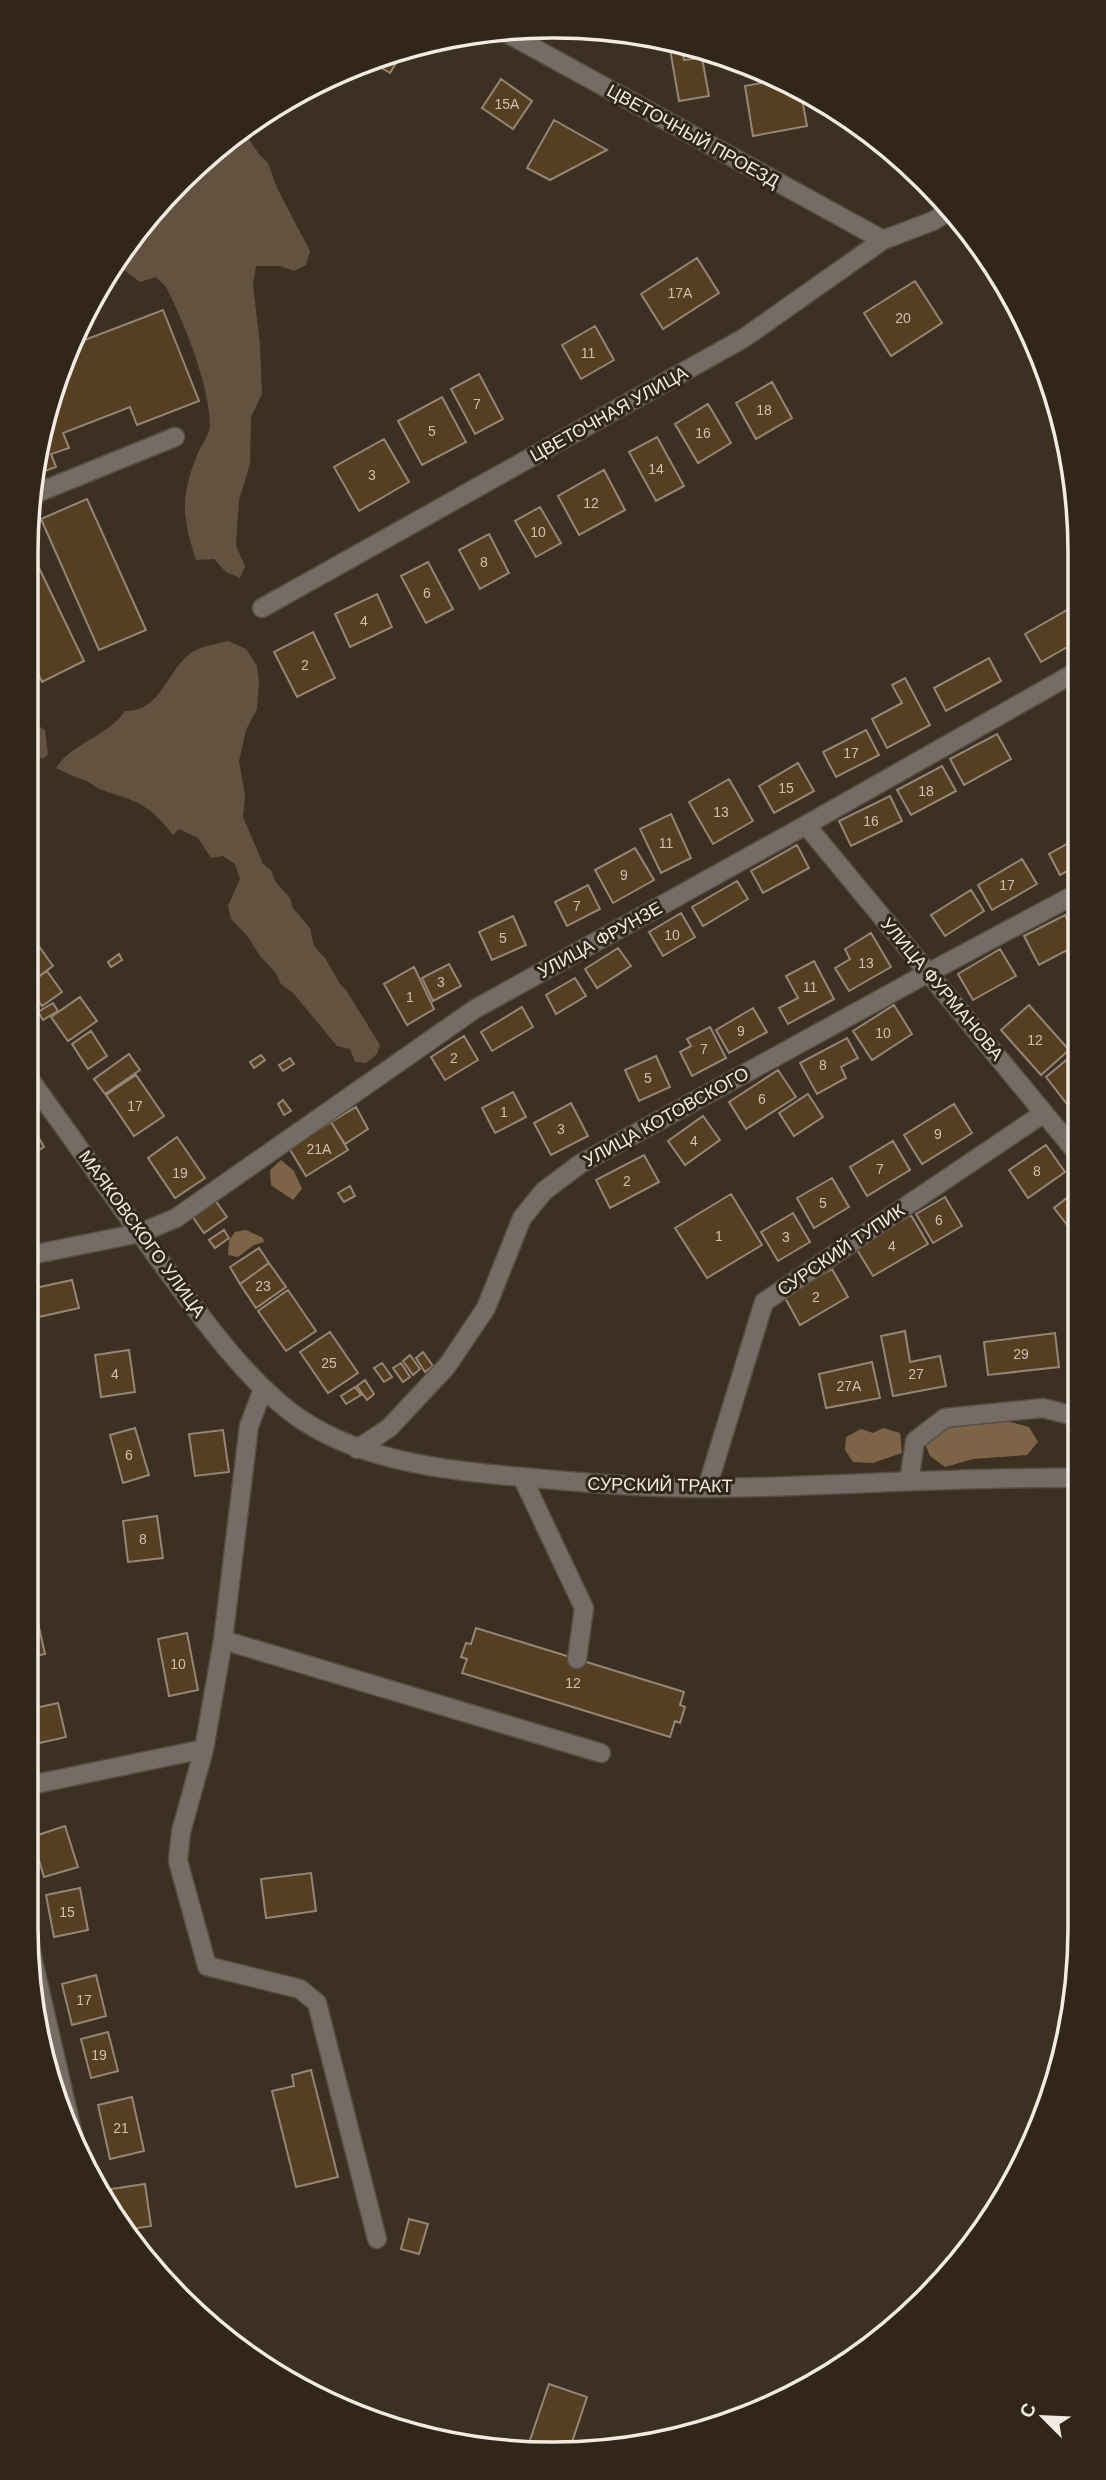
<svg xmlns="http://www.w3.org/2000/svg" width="1106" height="2480" font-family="Helvetica,sans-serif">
	<rect width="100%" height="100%" fill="#3b3022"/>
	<!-- green -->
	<path fill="#63523f" d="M243,130l15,23 10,10 9,25 33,63 -4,14 -12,6 -14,-5h-24l-3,18 7,61 2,49 -11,23 -1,47 -11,36 -3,46 9,20 -5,12 -14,-6 -12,-13 -18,1c-14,-44 -16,-61 1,-105 3,-9 13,-20 13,-29 -1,-43 -25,-101 -44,-139l-10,-10 -16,5 -16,-12 -2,-18 58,-71z
		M228,641l18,8 11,17 2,16 -2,27 -11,21 -7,31 6,35 -2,21 20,47 8,6 4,11 15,17 3,10 17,20 4,18 11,12 15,26 6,6 34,55 -3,9 -11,9 -11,-1 -5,-13 -13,-3 -44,-53 -12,-9 -6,-12 -15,-16 -12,-19 -17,-18 -3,-13 12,-27 -5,-15 -12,-8 -12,2 -13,-20 -19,-9 -6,6c-27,-34 -35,-32 -73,-46 -5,-2 -9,-6 -14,-8 -10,-4 -20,-8 -30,-13 17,-26 51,-31 69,-57 34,1 41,-36 62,-55 9,-9 29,-12 41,-15z
		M34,723l11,7 3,24 -5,5 -17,-10v-25z"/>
	<!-- forest -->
	<path fill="#7e6446" d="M281,1160l13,11 8,18 -9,11 -22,-15 -1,-15z
		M246,1230l17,8 1,4 -10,3 -16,12 -10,-2 1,-15 6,-8z
		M992,1417l37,10 9,15 -11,13 -54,4 -28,8 -15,-11 -5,-12 28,-20h25z
		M883,1428l17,5 2,20 -29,10 -20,-1 -8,-12 1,-13 15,-8 12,4z"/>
	<!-- building -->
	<path fill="#563e20" stroke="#948677" stroke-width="2" d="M682,47l2,13 18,-2 7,38 -30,5 -9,-52z
		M404,50l-14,23 -20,-12z
		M501,79l31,22 -19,28 -31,-21z
		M778,80l23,13 6,33 -54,10 -8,-50z
		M554,120l53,30 -57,30 -23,-12z
		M697,258l22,35 -56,36 -22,-35z
		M915,281l27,42 -51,33 -27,-43z
		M163,310l36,91 -62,24 -7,-18 -67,26 6,15 -18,6 5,13 -22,8 2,-24 33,-105z
		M595,326l19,34 -33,19 -19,-34z
		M479,374l24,45 -28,15 -24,-45z
		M772,382l20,36 -36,21 -20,-36z
		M442,397l24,45 -44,23 -24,-44z
		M708,404l23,39 -33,20 -23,-39z
		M657,437l27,49 -28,15 -27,-49z
		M384,439l25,43 -50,29 -25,-44z
		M604,470l21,40 -46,25 -21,-39z
		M87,499l59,131 -47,20 -58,-131z
		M540,507l21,36 -25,14 -21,-36z
		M489,534l20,39 -29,16 -21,-39z
		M27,543l57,118 -42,21 -16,-33z
		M428,562l25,47 -27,14 -25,-47z
		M377,594l15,33 -42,20 -15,-33z
		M1076,605v37l-35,20 -16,-28z
		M313,632l22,46 -38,19 -23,-45z
		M989,658l12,23 -55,30 -12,-23z
		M905,678l25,47 -43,23 -15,-29 30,-16 -10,-18z
		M866,730l13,25 -43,22 -13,-25z
		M997,734l14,25 -47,26 -14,-26z
		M798,763l16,28 -40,22 -15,-27z
		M942,766l14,25 -45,24 -14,-25z
		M729,779l24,42 -40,23 -24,-42z
		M890,796l12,25 -51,25 -12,-25z
		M671,814l20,44 -30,15 -21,-44z
		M33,818l5,9 -12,6v-12z
		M1076,839v27l-16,9 -11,-21z
		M797,845l12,23 -46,25 -12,-22z
		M635,848l19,32 -41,23 -18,-33z
		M1022,859l15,25 -45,26 -14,-25z
		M737,881l11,18 -45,27 -11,-19z
		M588,885l12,24 -33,17 -12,-24z
		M971,890l13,21 -39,25 -14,-21z
		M681,913l14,24 -32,19 -14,-24z
		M1065,915l12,23v7l-38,20 -15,-29z
		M513,916l13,29 -34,15 -13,-28z
		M871,933l20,34 -42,24 -14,-23 15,-9 -5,-10z
		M31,935l22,31 -26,19 -1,-46z
		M618,948l13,18 -34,22 -12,-19z
		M1000,949l16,27 -43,24 -15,-26z
		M119,954l3,6 -11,7 -3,-5z
		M814,961l20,38 -46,25 -9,-16 19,-10 -12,-22z
		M449,964l12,22 -28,15 -11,-23z
		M414,967l20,42 -27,16 -23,-41z
		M47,971l15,21 -20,14 -15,-21z
		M575,978l11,18 -30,18 -10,-19z
		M80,997l17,24 -29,20 -17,-24z
		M53,1003l5,8 -15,9 -5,-8z
		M894,1005l18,29 -40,26 -19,-29z
		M1029,1005l40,45 -28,25 -40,-45z
		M522,1007l11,20 -41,24 -11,-19z
		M753,1008l14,24 -38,21 -13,-23z
		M710,1027l16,31 -34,18 -12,-24 11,-6 -4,-7z
		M91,1031l16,25 -19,13 -16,-25z
		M464,1036l14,24 -33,20 -14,-23z
		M847,1038l11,20 -17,9 5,11 -29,16 -17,-31z
		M1076,1052l1,23 -2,2 2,3v37l-31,-40z
		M129,1054l11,16 -35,24 -11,-15z
		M261,1055l4,5 -11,8 -4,-6z
		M656,1056l14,31 -31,14 -14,-31z
		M290,1058l4,6 -11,7 -4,-6z
		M778,1070l18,27 -50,32 -17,-27z
		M136,1075l28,41 -30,20 -28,-41z
		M513,1092l13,25 -31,16 -13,-25z
		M808,1094l15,23 -29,19 -15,-23z
		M283,1100l8,11 -7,4 -6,-11z
		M571,1103l17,33 -37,19 -17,-32z
		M954,1104l18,29 -50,31 -18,-29z
		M356,1107l12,22 -23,15 -14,-22z
		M703,1116l17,24 -35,25 -17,-24z
		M331,1122l17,28 -42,26 -17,-28z
		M177,1137l28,41 -30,20 -27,-40z
		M39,1138l5,9 -5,3 -5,-9z
		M893,1141l17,29 -43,26 -17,-29z
		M1046,1145l19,27 -37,26 -19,-28z
		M644,1155l15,27 -49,26 -14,-28z
		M832,1178l17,29 -35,21 -17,-30z
		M350,1186l5,10 -11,6 -6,-9z
		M1077,1190l1,49 -24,-31z
		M731,1194l31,51 -55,33 -32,-50z
		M945,1197l17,29 -29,17 -17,-29z
		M215,1200l12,17 -23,16 -12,-17z
		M793,1213l17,29 -32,19 -17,-29z
		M911,1215l17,29 -55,32 -17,-28z
		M224,1230l5,8 -14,10 -6,-8z
		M259,1248l10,15 -29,21 -10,-17z
		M269,1263l17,24 -30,21 -16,-24z
		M832,1269l16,28 -48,28 -16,-29z
		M72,1280l7,28 -49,11 -4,-29z
		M288,1290l28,41 -30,20 -28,-40z
		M905,1331l5,31 30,-6 6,30 -53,10 -12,-60z
		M330,1332l28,41 -30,20 -28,-41z
		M1055,1333l4,34 -71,8 -4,-33z
		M129,1350l6,42 -34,5 -6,-42z
		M423,1352l10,14 -8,6 -9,-14z
		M410,1355l10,14 -7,6 -10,-14z
		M872,1362l8,36 -54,10 -7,-34z
		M382,1363l10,14 -8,5 -10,-14z
		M401,1363l9,14 -7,5 -10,-14z
		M365,1380l9,14 -7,6 -10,-14z
		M355,1387l6,8 -15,9 -5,-8z
		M135,1428l14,47 -26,8 -13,-48z
		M223,1430l6,42 -34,4 -6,-42z
		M157,1516l6,42 -35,4 -5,-41z
		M38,1623l7,31 -19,4v-32z
		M476,1628l208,64 -4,13 5,2 -5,16 -5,-2 -5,16 -208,-64 5,-14 -6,-2 5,-14 5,1z
		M187,1633l11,57 -29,6 -11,-57z
		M58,1703l8,34 -40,9v-36z
		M65,1826l13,41 -34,10 -12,-40z
		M311,1873l5,38 -50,7 -5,-39z
		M80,1888l8,42 -34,7 -8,-42z
		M96,1975l10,41 -34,9 -10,-41z
		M108,2032l10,39 -27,7 -10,-39z
		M311,2070l27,107 -42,10 -24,-96 22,-5 -2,-11z
		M132,2097l12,54 -34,8 -12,-54z
		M145,2184l6,42 -26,4 -11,-15 -3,-26z
		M409,2219l19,5 -9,30 -18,-5z
		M549,2384l38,13 -17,51 -42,-2z"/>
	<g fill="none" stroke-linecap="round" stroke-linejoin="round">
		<!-- minor casing -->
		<g stroke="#584e41" stroke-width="21">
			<path id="minor" d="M503,31l380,209
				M32,495l143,-58
				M262,608l482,-270 139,-98 50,-19 16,-10
				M806,825l271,328
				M26,1074c46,64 91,128 137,191 37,50 76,106 125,145 65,51 155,60 234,67 62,6 124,11 185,11 124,-1 248,-12 371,-10
				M26,1256l114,-23 36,-15 299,-209 331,-184 270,-153
				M263,1389l-14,37 -26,214 -19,109 -23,83 -3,29 29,105 93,23 17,14 60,236
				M357,1449l32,-21 58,-62 39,-58 36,-90 22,-27 36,-27 348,-191 148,-79
				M522,1477l62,131 -7,51
				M909,1481l6,-40 30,-23 98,-10 35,9
				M707,1488l57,-186 280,-189
				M223,1640l378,113
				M26,1786l178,-37
				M28,1939l46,200"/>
		</g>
		<!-- minor -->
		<use href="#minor" stroke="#736d66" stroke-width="18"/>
	</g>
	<g text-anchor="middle" stroke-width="6" stroke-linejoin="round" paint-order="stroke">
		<!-- number labels -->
		<g font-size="14" fill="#ccc0b2">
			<text x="507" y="109">15А</text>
			<text x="680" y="298">17А</text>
			<text x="903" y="323">20</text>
			<text x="588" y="358">11</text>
			<text x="477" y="409">7</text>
			<text x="764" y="415">18</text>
			<text x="432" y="436">5</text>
			<text x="703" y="438">16</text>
			<text x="656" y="474">14</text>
			<text x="372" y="480">3</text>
			<text x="591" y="508">12</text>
			<text x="538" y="537">10</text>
			<text x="484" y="567">8</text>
			<text x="427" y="598">6</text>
			<text x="364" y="626">4</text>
			<text x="305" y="670">2</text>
			<text x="851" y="758">17</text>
			<text x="786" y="793">15</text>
			<text x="926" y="796">18</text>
			<text x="721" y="817">13</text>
			<text x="871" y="826">16</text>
			<text x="666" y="848">11</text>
			<text x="624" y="880">9</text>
			<text x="1007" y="890">17</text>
			<text x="577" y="911">7</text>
			<text x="672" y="940">10</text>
			<text x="503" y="943">5</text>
			<text x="866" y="968">13</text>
			<text x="441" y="987">3</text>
			<text x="810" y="992">11</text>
			<text x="410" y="1002">1</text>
			<text x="741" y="1036">9</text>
			<text x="883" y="1038">10</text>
			<text x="1035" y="1045">12</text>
			<text x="704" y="1054">7</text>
			<text x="454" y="1063">2</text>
			<text x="823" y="1070">8</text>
			<text x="648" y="1083">5</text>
			<text x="762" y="1104">6</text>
			<text x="135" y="1111">17</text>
			<text x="504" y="1117">1</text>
			<text x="561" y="1134">3</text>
			<text x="938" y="1139">9</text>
			<text x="694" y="1146">4</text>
			<text x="319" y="1154">21А</text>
			<text x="880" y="1174">7</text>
			<text x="1037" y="1176">8</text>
			<text x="180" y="1178">19</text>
			<text x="627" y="1186">2</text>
			<text x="823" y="1208">5</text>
			<text x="939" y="1225">6</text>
			<text x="719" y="1241">1</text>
			<text x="786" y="1242">3</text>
			<text x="892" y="1251">4</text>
			<text x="263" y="1291">23</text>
			<text x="816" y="1302">2</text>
			<text x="1021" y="1359">29</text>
			<text x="329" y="1368">25</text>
			<text x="115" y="1379">4</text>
			<text x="916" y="1379">27</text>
			<text x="849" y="1391">27А</text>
			<text x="129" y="1460">6</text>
			<text x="143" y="1544">8</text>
			<text x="178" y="1669">10</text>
			<text x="573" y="1688">12</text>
			<text x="67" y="1917">15</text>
			<text x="84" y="2005">17</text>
			<text x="99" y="2060">19</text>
			<text x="121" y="2133">21</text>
		</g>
		<!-- street labels -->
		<g font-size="18" fill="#f3ebe3" stroke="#312619">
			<text transform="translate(693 136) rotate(29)" y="6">ЦВЕТОЧНЫЙ ПРОЕЗД</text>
			<text transform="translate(609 414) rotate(-29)" y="6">ЦВЕТОЧНАЯ УЛИЦА</text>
			<text transform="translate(600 940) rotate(-29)" y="6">УЛИЦА ФРУНЗЕ</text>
			<text transform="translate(942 989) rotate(50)" y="6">УЛИЦА ФУРМАНОВА</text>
			<text transform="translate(666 1117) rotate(-29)" y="6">УЛИЦА КОТОВСКОГО</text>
			<text transform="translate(142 1234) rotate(54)" y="6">МАЯКОВСКОГО УЛИЦА</text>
			<text transform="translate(841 1250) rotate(-34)" y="6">СУРСКИЙ ТУПИК</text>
			<text transform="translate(660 1485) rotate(1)" y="6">СУРСКИЙ ТРАКТ</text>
		</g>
	</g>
	<!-- crop -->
	<path d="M0 0H1106V2480H0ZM552 38H554A514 514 0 0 1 1068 552V1928A514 514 0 0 1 554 2442H552A514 514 0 0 1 38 1928V552A514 514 0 0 1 552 38Z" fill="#312619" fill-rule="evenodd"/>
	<path fill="none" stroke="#f3ebe3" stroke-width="3.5" d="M552 38H554A514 514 0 0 1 1068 552V1928A514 514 0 0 1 554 2442H552A514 514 0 0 1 38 1928V552A514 514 0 0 1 552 38Z"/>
	<!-- north arrow -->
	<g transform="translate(1043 2417) rotate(294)" stroke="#312619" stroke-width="5" paint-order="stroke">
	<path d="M0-5L12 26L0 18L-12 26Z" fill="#f3ebe3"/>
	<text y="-10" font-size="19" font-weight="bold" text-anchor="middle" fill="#f3ebe3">С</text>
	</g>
</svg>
